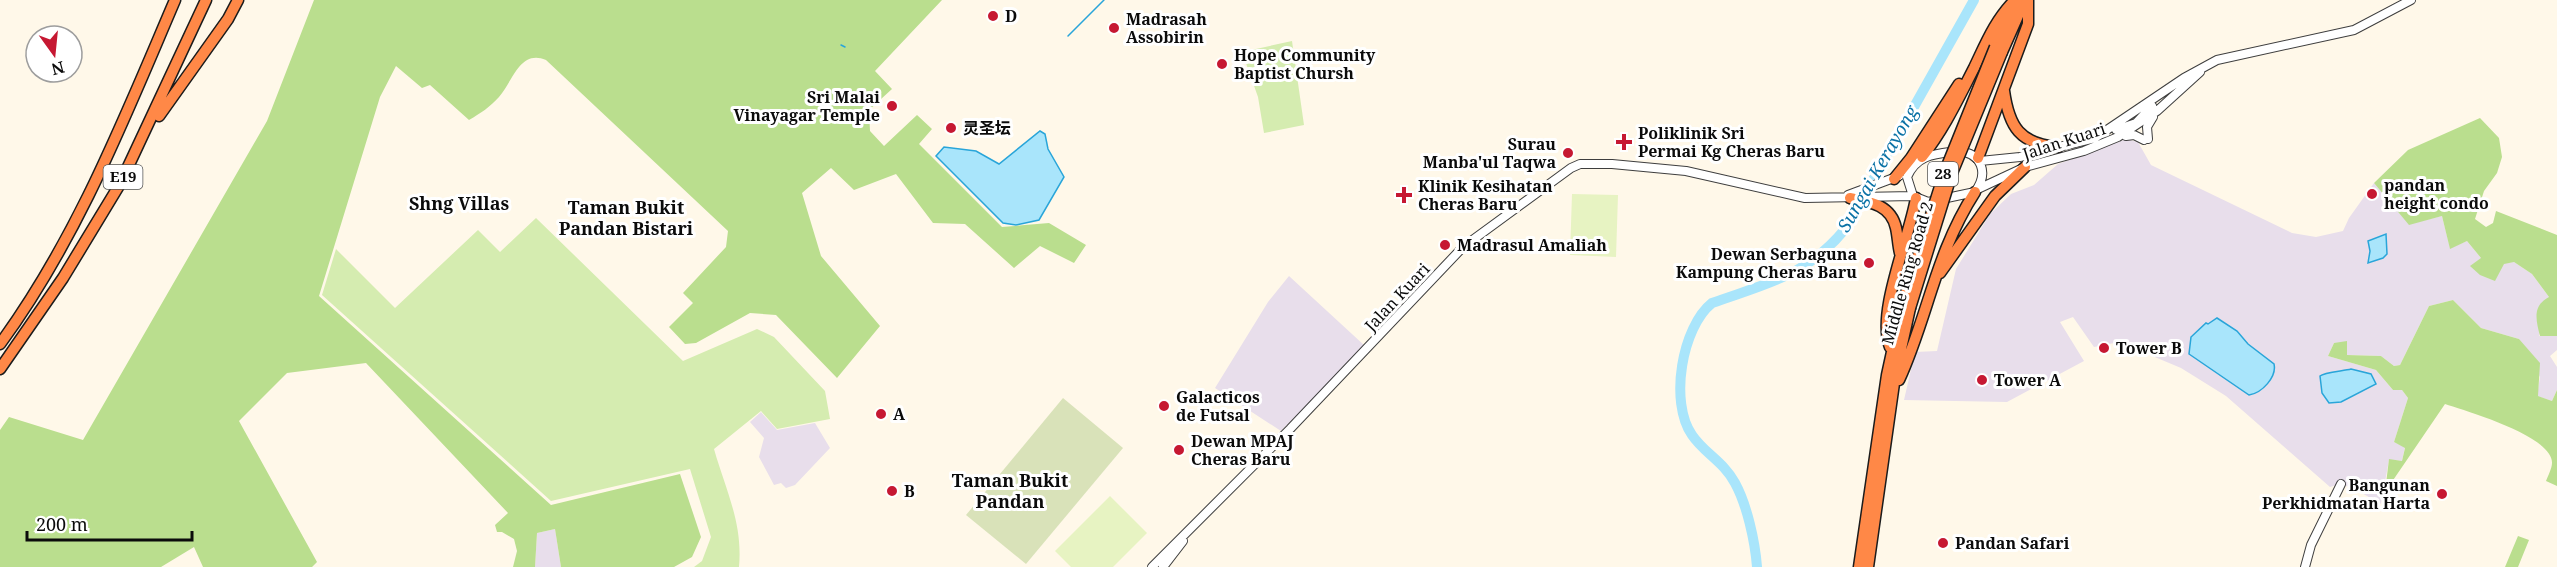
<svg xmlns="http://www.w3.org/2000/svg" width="2557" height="567" font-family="'Noto Serif','Noto Sans SC',serif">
	<rect width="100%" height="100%" fill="#fff8e9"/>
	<!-- industrial -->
	<path fill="#e8deeb" d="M2126,139l12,3 13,23 141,68 24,4 27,-6 6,-13 25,-35 35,41 33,-8 8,32 17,-7 14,17 23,5 10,-1 18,12 17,23 -10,39h18v14l-7,6 7,11v23l-5,11 -15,-5 3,-19 -21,-38 -38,-11 -28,-28 -24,6 -29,59 -6,1 -13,-10 -34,-1 -13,-12 -6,13 48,14 17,20h9l6,8 -14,44 11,5 -3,14 -13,-1 -8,44 -28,-16 -13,-4 -10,3 -104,-91 -45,-28 -62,-26 -25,5 -21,-30 -13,5 24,39 -77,41 -103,-2 11,-48 22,-1 19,-82 34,-55 21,-20 23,-9 24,-21z
		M1289,276l76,70 -84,85 -66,-43 53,-86z
		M761,412l16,18 38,-7 15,25 -35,37 -9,3 -5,-5 -7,2 -15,-28 5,-19 -14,-16z
		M555,529l6,38h-26l2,-34z"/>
	<!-- green -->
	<path fill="#d5ecb0" d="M1292,41l12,84 -40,8 -6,-36 -16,-45z
		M536,218l147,143 74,-32 17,8 51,54 5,28 -53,10 -16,-18 -47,38c12,42 29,74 25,118h-45l8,-6 9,-24 -21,-68 -139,32 -229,-206 14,-46 59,59 83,-78 22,22z"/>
	<!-- forest -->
	<path fill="#bade8e" d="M314,0h628l-67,71 17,18 -23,21 1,21 14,15 33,-31 15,14 -13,15 83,83 47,-4 37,22 -12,18 -34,-17 -26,22 -49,-44 -32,-1 -37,-49 -42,16 -23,-22 -29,25 19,63 59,70 -43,52 -61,-63 -26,-2 -54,30 -11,1 -16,-17 24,-24 -10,-10 43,-46 2,-16 -182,-171c-26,-11 -33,21 -47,37 -9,10 -18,16 -30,23l-39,-35 -8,3 -26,-22 -16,31 -61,199 232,209 129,-31 21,63 -9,20 -18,10h-113l-6,-38 -18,4 -2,34h-22l4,-16 -3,-12 -12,-7h-5l-2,-7 13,-12 -142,-150 -79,10 -48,48 78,141 -5,5h-109l-9,-20 -33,20h-161v-137l9,-13 74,23 184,-319z
		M2480,118l19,20 3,19 -5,16 -13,18 -9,28 11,8 7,-4 3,-12 61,24v101h-17c-4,-16 -8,-30 9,-39l-17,-23 -18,-12 -10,2 -9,17 -15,-6 -10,-9 11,-8 -14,-17 -17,8 -8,-33 -33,9 -35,-42 34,-33z
		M2453,300l28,28 38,11 21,24 -2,33 14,5 5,-11v96l-11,-5c2,-5 6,-13 6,-18 1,-27 -86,-52 -107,-59l-60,88 4,-33 13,2 3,-13 -11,-6 14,-44 -6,-8h-9l-17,-20 -48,-14 6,-13 13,-2v14l34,1 13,10 6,-1 29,-59z
		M2518,536l11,4 -11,27h-13z"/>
	<!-- cemetery -->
	<path fill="#d9e2b9" d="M1063,398l60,50 -97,116 -60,-49z"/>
	<!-- pitch -->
	<path fill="#e7f3c2" d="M1572,194l46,1 -2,62 -46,-2z
		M1110,496l37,37 -34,34h-42l-16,-16z"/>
	<!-- water -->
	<path fill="#a9e5fb" stroke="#29a5d9" stroke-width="1.5" d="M1040,131l5,3 3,15 16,28 -25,43 -23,5 -13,-2 -67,-67 8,-9 32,4 23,13z
		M2386,234l1,20 -4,4 -15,5 2,-12 -2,-10z
		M2217,318l20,13 11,13 26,20c3,13 -12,29 -25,31l-60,-41 2,-17 15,-14 2,1z
		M2351,369l20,5 5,10 -35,18 -12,1 -7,-10 -2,-17c4,-4 24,-5 31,-7z"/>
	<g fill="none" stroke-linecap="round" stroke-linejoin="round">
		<!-- stream -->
		<path stroke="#29a5d9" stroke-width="1.5" d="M1068,36l36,-36
			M841,45l4,2"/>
		<!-- river -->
		<path stroke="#a9e5fb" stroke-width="10" d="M1757,567c-2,-26 -10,-62 -22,-84 -11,-21 -31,-30 -43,-48 -23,-33 -10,-108 20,-132 56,-20 95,-27 134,-75l128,-228"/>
		<!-- minor casing -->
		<g stroke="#3e3e3e" stroke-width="10">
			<path id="minor" d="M2116,130l20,-7 16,-17
				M2126,136l8,-1 10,5
				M2148,139l-1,-12 6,-10
				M1958,151c24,2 31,22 17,41l-47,10 -15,-6 -6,-19c10,-23 29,-23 51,-26z
				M1980,161l40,-4 75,-19 89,-60 33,-18 137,-30 57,-30
				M1978,189l47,-22 59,-16 34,-14 39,-26 43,-39
				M1848,195l51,-19
				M1152,567l138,-138 173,-182 108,-79 9,-4h32l74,7 119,27 108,-2
				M1163,567l20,-26
				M2305,567l6,-22 30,-61"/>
		</g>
		<!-- highway casing -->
		<g stroke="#1c1c1c" stroke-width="13">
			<path id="highway" d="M1995,47l18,-41
				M2002,52l23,-52
				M2004,91c5,36 16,53 54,56
				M159,116l69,-97 10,-19
				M1922,157c22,-28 36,-58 52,-89 12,-25 21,-48 41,-68
				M1978,158l50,-134v-24
				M1894,179l17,-21 48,-74
				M1850,198c21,4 41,7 46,30 2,9 2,17 4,25
				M1940,273l55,-77 30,-29
				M0,344c77,-105 124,-225 175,-344
				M1890,347c-14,-34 20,-111 26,-149
				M0,369l63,-91 57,-94 86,-184
				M1899,380c29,-63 36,-126 76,-188
				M1859,567l28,-192 15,-69
				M1868,567l27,-191 15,-68"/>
		</g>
		<!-- minor -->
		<use href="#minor" stroke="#fff" stroke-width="8"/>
		<!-- highway -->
		<use href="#highway" stroke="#ff8847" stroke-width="10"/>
		<!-- highway-bridge casing -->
		<g stroke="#1c1c1c" stroke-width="13" stroke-linecap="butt">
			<path id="highway-bridge" d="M1902,306l43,-135 50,-124
				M1910,308l42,-135 50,-121"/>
		</g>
		<!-- highway-bridge -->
		<use href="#highway-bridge" stroke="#ff8847" stroke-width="10"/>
	</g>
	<!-- markers -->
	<g fill="#c61832" stroke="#fff" stroke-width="2">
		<circle cx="993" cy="16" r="6"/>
		<circle cx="1114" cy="28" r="6"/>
		<circle cx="1222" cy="64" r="6"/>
		<circle cx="892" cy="106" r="6"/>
		<circle cx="951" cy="128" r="6"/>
		<path d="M1621 133h6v6h6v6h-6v6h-6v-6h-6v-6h6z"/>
		<circle cx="1568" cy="153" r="6"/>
		<circle cx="2372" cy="194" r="6"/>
		<path d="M1401 186h6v6h6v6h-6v6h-6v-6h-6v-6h6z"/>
		<circle cx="1445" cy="245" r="6"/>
		<circle cx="1869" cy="263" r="6"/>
		<circle cx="2104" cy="348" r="6"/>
		<circle cx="1982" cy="380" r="6"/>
		<circle cx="1164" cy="406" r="6"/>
		<circle cx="881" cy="414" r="6"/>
		<circle cx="1179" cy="450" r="6"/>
		<circle cx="892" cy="491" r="6"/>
		<circle cx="2442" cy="494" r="6"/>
		<circle cx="1943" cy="543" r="6"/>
	</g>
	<g text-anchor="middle" stroke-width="6" stroke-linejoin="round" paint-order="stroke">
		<!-- shield labels -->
		<g fill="#fff" stroke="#545454" stroke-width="1.5">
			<rect x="1928" y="162" width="30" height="24" rx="4.5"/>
			<rect x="103.5" y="165" width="39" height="24" rx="4.5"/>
		</g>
		<g font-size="15" font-weight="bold" fill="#0b0b0b">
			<text x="1943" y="179">28</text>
			<text x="123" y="182">E19</text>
		</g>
		<!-- poi labels -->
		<g font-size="16" font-weight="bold" fill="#0b0b0b" stroke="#fff" text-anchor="start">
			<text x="1005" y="22">D</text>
			<text x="1126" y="25">Madrasah<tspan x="1126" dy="18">Assobirin</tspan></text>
			<text x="1234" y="61">Hope Community<tspan x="1234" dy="18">Baptist Chursh</tspan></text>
			<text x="880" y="103" text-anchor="end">Sri Malai<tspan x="880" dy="18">Vinayagar Temple</tspan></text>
			<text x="963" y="134">灵圣坛</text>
			<text x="1638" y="139">Poliklinik Sri<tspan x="1638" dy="18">Permai Kg Cheras Baru</tspan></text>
			<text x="1556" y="150" text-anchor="end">Surau<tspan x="1556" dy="18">Manba'ul Taqwa</tspan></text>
			<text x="2384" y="191">pandan<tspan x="2384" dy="18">height condo</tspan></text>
			<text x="1418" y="192">Klinik Kesihatan<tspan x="1418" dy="18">Cheras Baru</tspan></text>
			<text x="1457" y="251">Madrasul Amaliah</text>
			<text x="1857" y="260" text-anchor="end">Dewan Serbaguna<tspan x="1857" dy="18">Kampung Cheras Baru</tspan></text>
			<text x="2116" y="354">Tower B</text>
			<text x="1994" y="386">Tower A</text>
			<text x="1176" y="403">Galacticos<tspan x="1176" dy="18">de Futsal</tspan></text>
			<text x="893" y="420">A</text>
			<text x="1191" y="447">Dewan MPAJ<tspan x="1191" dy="18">Cheras Baru</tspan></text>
			<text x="2430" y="491" text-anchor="end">Bangunan<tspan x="2430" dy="18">Perkhidmatan Harta</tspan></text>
			<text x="904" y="497">B</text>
			<text x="1955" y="549">Pandan Safari</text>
		</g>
		<!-- street labels -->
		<g font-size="16" fill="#0b0b0b" stroke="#fff">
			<text transform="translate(2064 141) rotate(-18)" y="6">Jalan Kuari</text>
			<text transform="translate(1907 273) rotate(-74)" y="6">Middle Ring Road 2</text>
			<text transform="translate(1397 297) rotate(-47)" y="6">Jalan Kuari</text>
		</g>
		<!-- water labels -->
		<g font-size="18" font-style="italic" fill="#0b72a6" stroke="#fff">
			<text transform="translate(1878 169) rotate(-60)" y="6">Sungai Kerayong</text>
		</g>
		<!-- neighbourhood labels -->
		<g font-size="18" font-weight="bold" fill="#0b0b0b" stroke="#fff">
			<text x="459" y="210">Shng Villas</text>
			<text x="626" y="214">Taman Bukit<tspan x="626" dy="21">Pandan Bistari</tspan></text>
			<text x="1010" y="487">Taman Bukit<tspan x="1010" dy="21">Pandan</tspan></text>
		</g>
	</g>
	<!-- north arrow -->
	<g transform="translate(54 54) rotate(165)"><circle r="28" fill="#ffffff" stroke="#9d9d9d" stroke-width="1.5"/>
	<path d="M0-4.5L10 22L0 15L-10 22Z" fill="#c61832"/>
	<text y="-9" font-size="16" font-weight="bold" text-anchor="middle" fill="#0b0b0b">N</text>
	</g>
	<!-- scale -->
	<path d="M27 531v9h165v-9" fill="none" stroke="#0b0b0b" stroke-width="3"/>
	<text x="36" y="531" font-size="18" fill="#0b0b0b" stroke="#ffffff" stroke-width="4.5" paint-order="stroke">200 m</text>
</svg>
